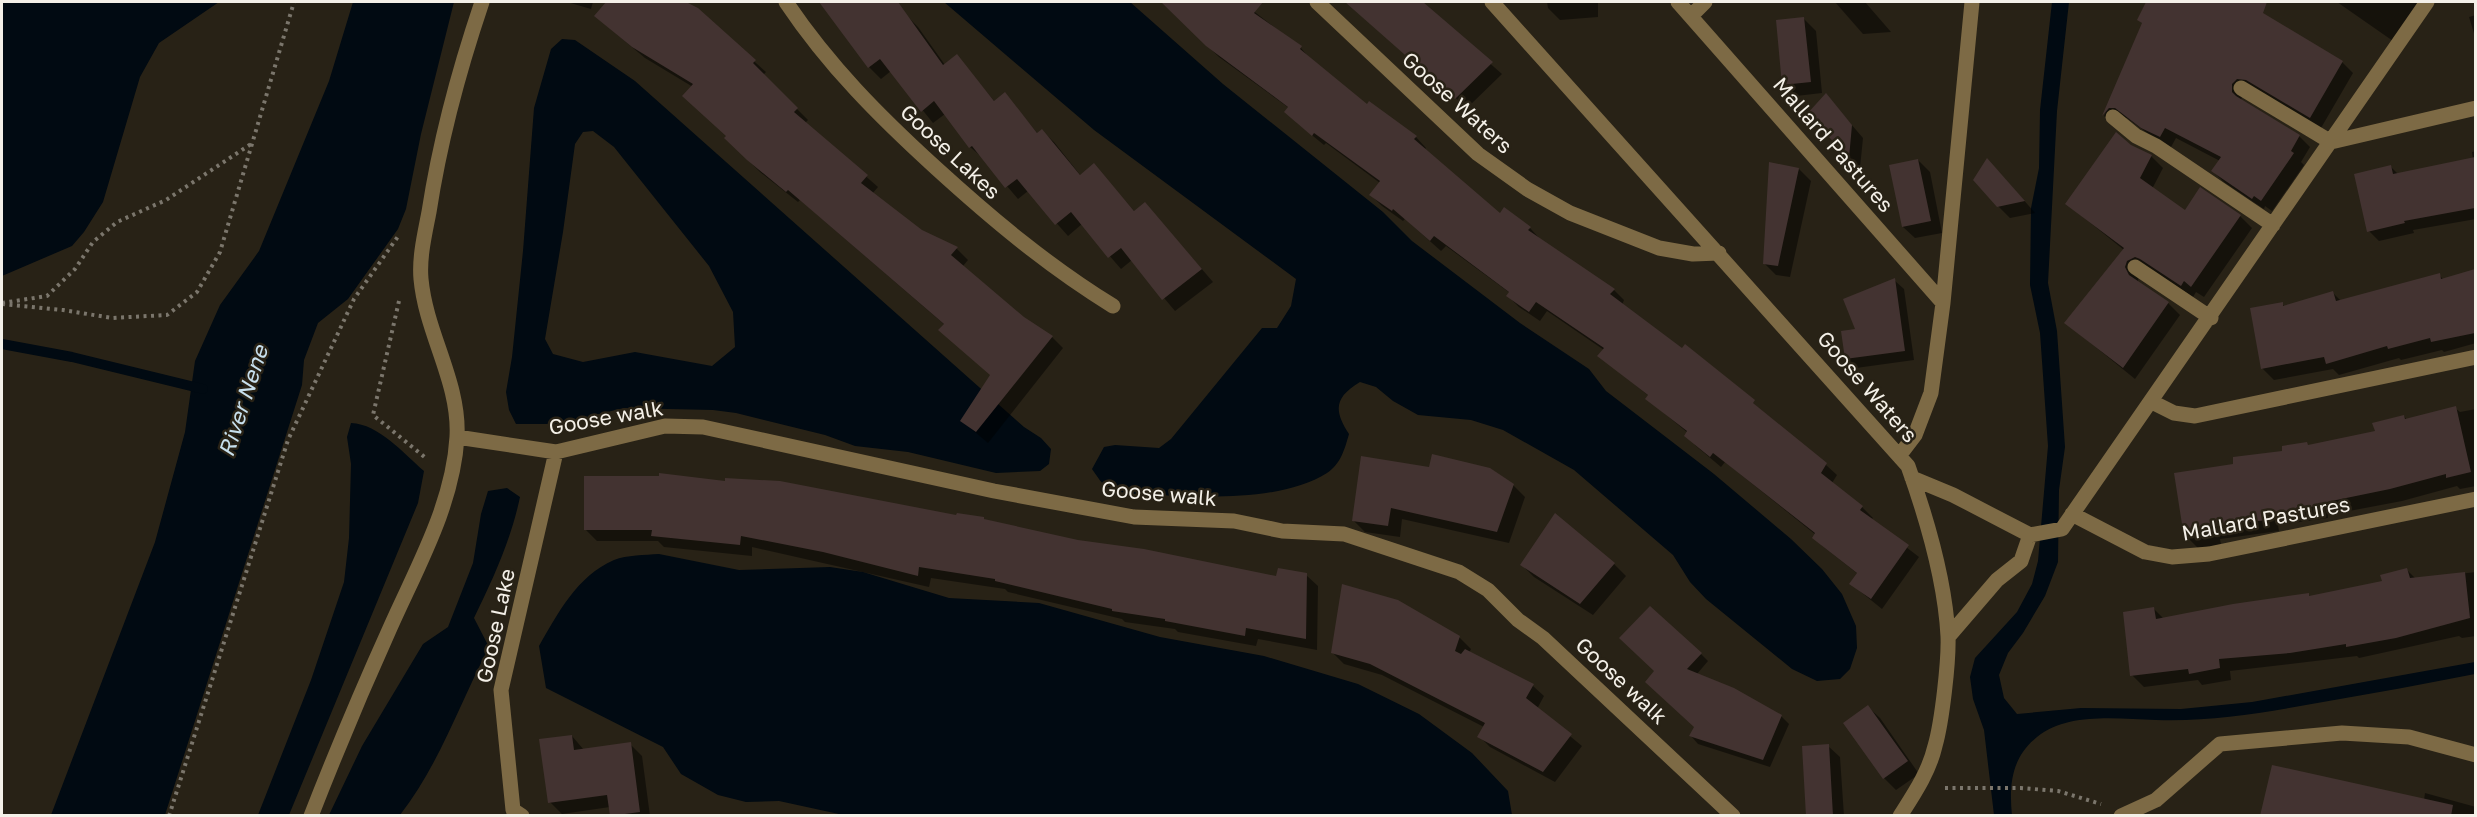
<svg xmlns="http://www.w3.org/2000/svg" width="2477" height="817" font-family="'Golos Text',sans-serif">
	<rect width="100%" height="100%" fill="#282216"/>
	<!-- water -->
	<path fill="#010a12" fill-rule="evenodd" d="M2,2h217l-60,41 -19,34 -37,125 -19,30 -12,14 -70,30z
		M353,2h101l-33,132 -15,75 -8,20 -50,70 -30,24 -14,37 -2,25 -137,430h-114l104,-273 30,-110 10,-71 25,-56 39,-54 70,-170z
		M944,2h186l93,82 160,128 29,29 108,82 69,46 17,22 108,83 77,65 31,30 20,25 14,32 1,22 -7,21 -10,10 -23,2 -25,-12 -86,-70 -16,-17 -17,-27 -99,-85 -71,-40 -32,-10 -53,-5 -25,-14 -17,-14 -16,-5c-25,15 -27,28 -11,52 -4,14 -8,30 -22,39 -42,27 -118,25 -167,22 -16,-1 -34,0 -50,-6 -8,-4 -13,-13 -18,-20l12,-22 11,-2 44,3 12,-9 91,-111h15l14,-22 5,-27 -202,-149z
		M2052,2h17l-12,109 -9,172 9,48 8,116 -6,43 -1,72 -13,34 -22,37 -15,20 -9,22 5,23 13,16 64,-6 100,1 71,-7 223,-40v12c-50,10 -101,19 -152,28 -55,10 -111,20 -167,18 -38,-1 -88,-8 -119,17 -26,21 -28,48 -25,79l-18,-1 -10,-85 -11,-31 -3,-22 5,-19 42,-46 15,-28 6,-23 10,-115 -8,-113 -10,-48 1,-77 8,-40 1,-58z
		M562,39l13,1 60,41 389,346 17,11 10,11 -2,15 -9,7 -44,2 -88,-21 -53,-6 -30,-11 -89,-22 -23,-3 -89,-2 -67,16h-41l-7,-14 -3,-18 6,-35 11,-106 11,-143 17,-59zM593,131l21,16 95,119 24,46 2,35 -23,19 -77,-14 -52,10 -30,-8 -8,-15 18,-107 12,-88 8,-12z
		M351,423c28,1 53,31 73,48l-6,32 -129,312h-31l53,-135 33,-98 5,-44 2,-74 -4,-27z
		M507,488l13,9c-9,43 -27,82 -46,121l15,29c-29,56 -50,118 -89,168h-71l33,-69 61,-102 25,-17 25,-64 8,-49 7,-23z
		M659,554l80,16 91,-3 33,5 86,26 90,5 121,34 104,19 94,28 61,30 53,39 36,38 4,24 -664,1 -69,-15 -33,1 -28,-7 -37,-21 -18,-27 -117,-59 -7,-42c19,-33 38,-70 75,-86 13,-5 31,-5 45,-6z"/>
	<!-- shadow -->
	<path fill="#0007" d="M567,2h26l-2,7z
		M608,2h75l14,8 69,62 -3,3 45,45 -3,3 73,64 -6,7 49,37 36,18 11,11 -5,6 60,52 29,19 11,11 -75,95 -26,-22 30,-45 -47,-51 -145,-125 -2,2 -38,-30 -34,-34 2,-2 -35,-49 -48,-29 -37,-31 -12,-11z
		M821,2h70l8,17 7,-4 12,12 27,38 12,-9 38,46 10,-8 33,40 4,-3 12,11 27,34 13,-11 41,47 21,4 57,66 -38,29 -43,-51 -11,9 -39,-45 -14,12 -40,-45 -10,8 -35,-41 -13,-11 -25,-33 -12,9 -42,-52 -10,8 -12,-12z
		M1162,2h80l59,46 10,12 56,46 49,31 10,11 -2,2 76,65 30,13 10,11 74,51 10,10 -2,5 60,46 3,-5 141,119 11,10 -5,8 30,24 11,11 -2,2 48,37 -37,52 -31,-25 7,-10 -33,-26 -11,-10 2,-3 -91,-73 -4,5 -25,-21 -10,-11 2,-2 -41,-34 2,-3 -50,-40 5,-6 -57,-39 -7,10 -21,-14 -11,-11 2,-3 -64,-47 -5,5 -36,-32 -2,2 -21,-15 -11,-11 9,-12 -54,-40 -2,2 -27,-22 -8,-15 -70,-51z
		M1361,2h59l82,72 -35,34 -96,-85 -5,-17z
		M1547,2h51v15l-38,3 -12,-12z
		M1835,2h30l26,30 -28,2z
		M2147,2h79l14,6 2,-5 100,59 11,11 -32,55 -78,-35 -2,7 58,36 11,11 -9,15 3,3 -32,46 -7,-5 -1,3 -40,-27 -11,-11 7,-10 -44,-23 -5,9 -17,-9 -27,-20h-7l-6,7 -10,-9 39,-92 -4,-4z
		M2337,2h81l-25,39z
		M2476,15v25l-7,-23z
		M1804,19l12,12 6,62 -26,3 -12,-12z
		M1826,95l37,43 -3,30 -51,-54z
		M2131,146l20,10 12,12 -11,21 33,23 55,4 12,12 -48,69 -8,-5 -3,5 -40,-27 -5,-2 -9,5 -1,9 30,21 12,12 -45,64 -69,-56 58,-73 -57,-46z
		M2476,151v68l-63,11 1,3 -35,8 -10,-10 22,-64 7,7 75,-15 -1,-7z
		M1918,160l12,12 12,61 -27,5 -12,-11z
		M1799,169l12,12 -21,96 -14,-2 -12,-12z
		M1999,172l36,41 -25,5 -12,-12z
		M2476,270v73l-32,9 -2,-2 -41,10 -2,-2 -60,17 -6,-6 -59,11 -12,-12 20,-64 3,3 48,-14 8,8 98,-26 5,5z
		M1894,280l10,9 10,71 -58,8 -9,-10 10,-27z
		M2455,408l5,4 16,-3v77l-16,3 -3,-3 -55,15 -74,14v3l-50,7 1,6 -59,8 1,6 -23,3 -12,-12 49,-71 141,-33 28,-16 3,4z
		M1431,468l82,17 12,12 -16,46 -107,-24 -2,18 -35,-5 -12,-12z
		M957,517l27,2 3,3 91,20 199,36 29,-3 12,11 -1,64 -59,-11 -2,7 -78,-14 -3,-3 -50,-7 -3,-3 -114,-27 -3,-3 -74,-11 -2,9 -177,-40v9l-88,-9 -6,-6h-61l-11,-11z
		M1614,564l12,12 -33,39 -59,-38 -12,-12z
		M2407,570l9,9 60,-7v64l-14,2 -3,-2 -100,22 -2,-2 -127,15 1,9 -29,5 -4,-5 -54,7 -12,-12 22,-66 10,10 144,-24 3,2 73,-15z
		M1397,601l63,37 11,11 -2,4 64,33 11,10 -7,13 45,37 -27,36 -65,-35 -11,-11 5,-9 -102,-52 -38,-11 -11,-11z
		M1701,654l7,7 -11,13 84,42 8,8 -19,43 -72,-23 -7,-8 5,-9 -42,-38z
		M1868,707l12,11 39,56 -23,16 -12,-12z
		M572,736l12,14 46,-6 12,12 8,60h-38l-2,-9 -48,7 -12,-12z
		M1828,746l12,11 4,59h-36z
		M2425,793l51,14v9h-214l162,-16z"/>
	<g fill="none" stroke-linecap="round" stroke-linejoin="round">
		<!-- stream -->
		<path stroke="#010a12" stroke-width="10" d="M2,344l70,13 131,32"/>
	</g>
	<!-- building -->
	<path fill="#433331" d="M606,2h80l12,6 58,52 -3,3 45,45 -4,4 74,63 -7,8 61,47 36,17 -7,8 73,62 29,19 -77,96 -16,-11 30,-46 -52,-45 6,-6 -156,-134 -2,2 -39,-32 -23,-22 2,-2 -44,-40 11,-12 -61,-37 -38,-31z
		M819,2h79l45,63 14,-11 37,47 11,-9 32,41 5,-4 38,46 14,-12 40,48 11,-9 57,67 -40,31 -41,-52 -13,10 -37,-46 -16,13 -38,-46 -12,9 -33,-42 -3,2 -35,-47 -13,11 -41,-53 -12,9z
		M1161,2h102l-9,11 48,33 -2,3 67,55 2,-3 48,35 -3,3 86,74 4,-6 27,20 -3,3 87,59 -5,5 72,54 3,-4 70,56 -2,3 74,60 -6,10 42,33 -3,4 49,35 -38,54 -22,-15 8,-11 -45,-35 3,-5 -102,-80 -3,4 -26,-21 3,-5 -42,-32 3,-4 -51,-39 7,-8 -68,-46 -7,10 -23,-16 3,-4 -75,-56 -4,5 -37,-32 -1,2 -23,-16 11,-14 -66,-48 -2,3 -28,-24 4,-5 -82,-61z
		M1345,2h78l70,60 -38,37z
		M2146,2h121l-4,11 80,48 -33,57 -64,-38 -9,-1 -5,5v8l4,4 64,39 -9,16 3,2 -33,48 -7,-5 -2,3 -41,-28 10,-14 -56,-29 -5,9 -19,-9 -26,-20h-6l-7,8 40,-93 -5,-3z
		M1804,17l7,65 -29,3 -6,-65z
		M1826,93l26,32 -3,33 -42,-44z
		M2116,132l15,13 21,10 -12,23 45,32 15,-23 41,28 -50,72 -7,-6 -3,5 -41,-27 -5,-2 -8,4 -2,6 4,8 40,27 -46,66 -59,-45 60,-75 -59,-44z
		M2475,157v51l-71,13 1,2 -38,9 -13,-58 37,-9 2,9z
		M1987,158l38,43 -28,6 -24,-27z
		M1918,159l13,62 -29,6 -13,-62z
		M1769,162l30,6 -21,98 -15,-2z
		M2475,269v64l-44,9 -1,-4 -42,11 -1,-3 -61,18 -2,-7 -63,12 -11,-61 33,-6v4l50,-15 3,10 104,-28 1,6z
		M1895,278l10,73 -60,8 -4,-28 14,-2 -12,-30z
		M2456,406l15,66 -25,6v-4l-56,15 -73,15v2l-50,8v6l-58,7 1,6 -26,4 -10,-64 59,-9v-7l49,-6v-5l25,-4 1,3 67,-14 -3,-8 32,-8 1,4z
		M1432,454l58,14 24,16 -17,48 -106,-24 -3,18 -36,-5 9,-65 68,11z
		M659,473l66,8v-3l55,3 176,34 1,-2 27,4v2l94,21 66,9 132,27 2,-8 29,5 -1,66 -60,-11 -1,8 -80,-15v-2l-53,-8v-2l-117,-28v-2l-76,-12 -1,9 -95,-24 -82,-16 -1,9 -89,-9 1,-6h-68v-54h75z
		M1555,513l60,50 -35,41 -60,-39z
		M2407,568l3,10 55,-6 5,46 -74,20 -50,9v-3l-56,9 -71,6 1,9 -31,6 -1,-5 -58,7 -7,-64 31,-5 2,12 77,-15 76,-11v3l73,-15 -2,-6z
		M1342,584l56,16 62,36 -5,15 6,3 4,-5 69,35 -8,14 46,36 -29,38 -66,-35 8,-14 -115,-59 -39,-11z
		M1650,606l52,47 -15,16 47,19 48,27 -19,45 -74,-24 5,-9 -49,-45 9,-11 -35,-33z
		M1868,705l40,56 -25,18 -40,-56z
		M572,735l2,15 57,-8 9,70 -30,4 -3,-21 -59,8 -9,-64z
		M1829,744l4,72h-27l-4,-70z
		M2272,765l181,40 -2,11h-191z"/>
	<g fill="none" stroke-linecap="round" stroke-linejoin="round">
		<!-- path -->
		<path stroke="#7b766c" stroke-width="4" stroke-dasharray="3 4.5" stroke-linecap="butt" d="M399,301l-26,114 54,44
			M2,303l45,-7 28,-27 18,-27 24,-20 49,-22 85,-56
			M2,304l61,6 49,8 55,-3 30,-23 23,-40 74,-250
			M1945,788h76l37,3 43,13
			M169,816l119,-376 66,-141 45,-64"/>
		<!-- minor -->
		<path stroke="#7d6a45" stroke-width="15" d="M786,2c43,64 93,114 150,166 56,51 112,98 177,138
			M1317,2l161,152 49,35 43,24 89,35 34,6 26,-1
			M1492,2l416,464c19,53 37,114 40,170 1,24 -6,86 -13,110 -6,26 -21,48 -35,70
			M1678,2l265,301
			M1691,16l14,-14
			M2241,88l90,54 145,-34
			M2113,117l23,19 20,10 117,79
			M2135,267l76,51
			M2152,402l22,11 21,3 281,-59
			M457,437l99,15 109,-26 38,1 291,64 140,26 100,4 48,10 62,3 115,38 29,18 30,30 25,18 190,178
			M1899,456l16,-21 16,-42 12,-90 29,-301
			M1912,478l41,17 77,40
			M2072,514l73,38 27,5 37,-3 267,-55
			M1948,637l49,-57 24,-19 9,-26 32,-6 365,-527
			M311,816c25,-64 51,-126 79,-188 27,-61 63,-123 67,-191 3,-55 -31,-103 -36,-158 -2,-22 4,-46 8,-67 11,-72 30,-142 53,-210
			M522,816l-9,-6 -12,-120 55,-238
			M2121,816l35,-16 64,-56 122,-11 67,4 67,18"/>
	</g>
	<g text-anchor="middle" stroke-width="5" stroke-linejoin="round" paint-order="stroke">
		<!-- street labels -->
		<g font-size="21" fill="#f4f0e8" stroke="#282216">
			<text transform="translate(1457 103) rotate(42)" y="7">Goose Waters</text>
			<text transform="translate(1833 145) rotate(49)" y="7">Mallard Pastures</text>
			<text transform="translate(950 152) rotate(43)" y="7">Goose Lakes</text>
			<text transform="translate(1867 387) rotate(49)" y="7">Goose Waters</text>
			<text transform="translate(606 418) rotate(-10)" y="7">Goose walk</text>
			<text transform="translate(1159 494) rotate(5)" y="7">Goose walk</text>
			<text transform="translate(2266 519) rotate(-10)" y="7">Mallard Pastures</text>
			<text transform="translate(496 626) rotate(-78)" y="7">Goose Lake</text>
			<text transform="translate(1621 681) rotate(43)" y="7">Goose walk</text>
		</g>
		<!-- water labels -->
		<g font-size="22" font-style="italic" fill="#c8e0ee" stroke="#282216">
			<text transform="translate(243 401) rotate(-72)" y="8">River Nene</text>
		</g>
	</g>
	<!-- border -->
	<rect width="2477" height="817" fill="none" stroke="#f4f0e8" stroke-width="6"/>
</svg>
